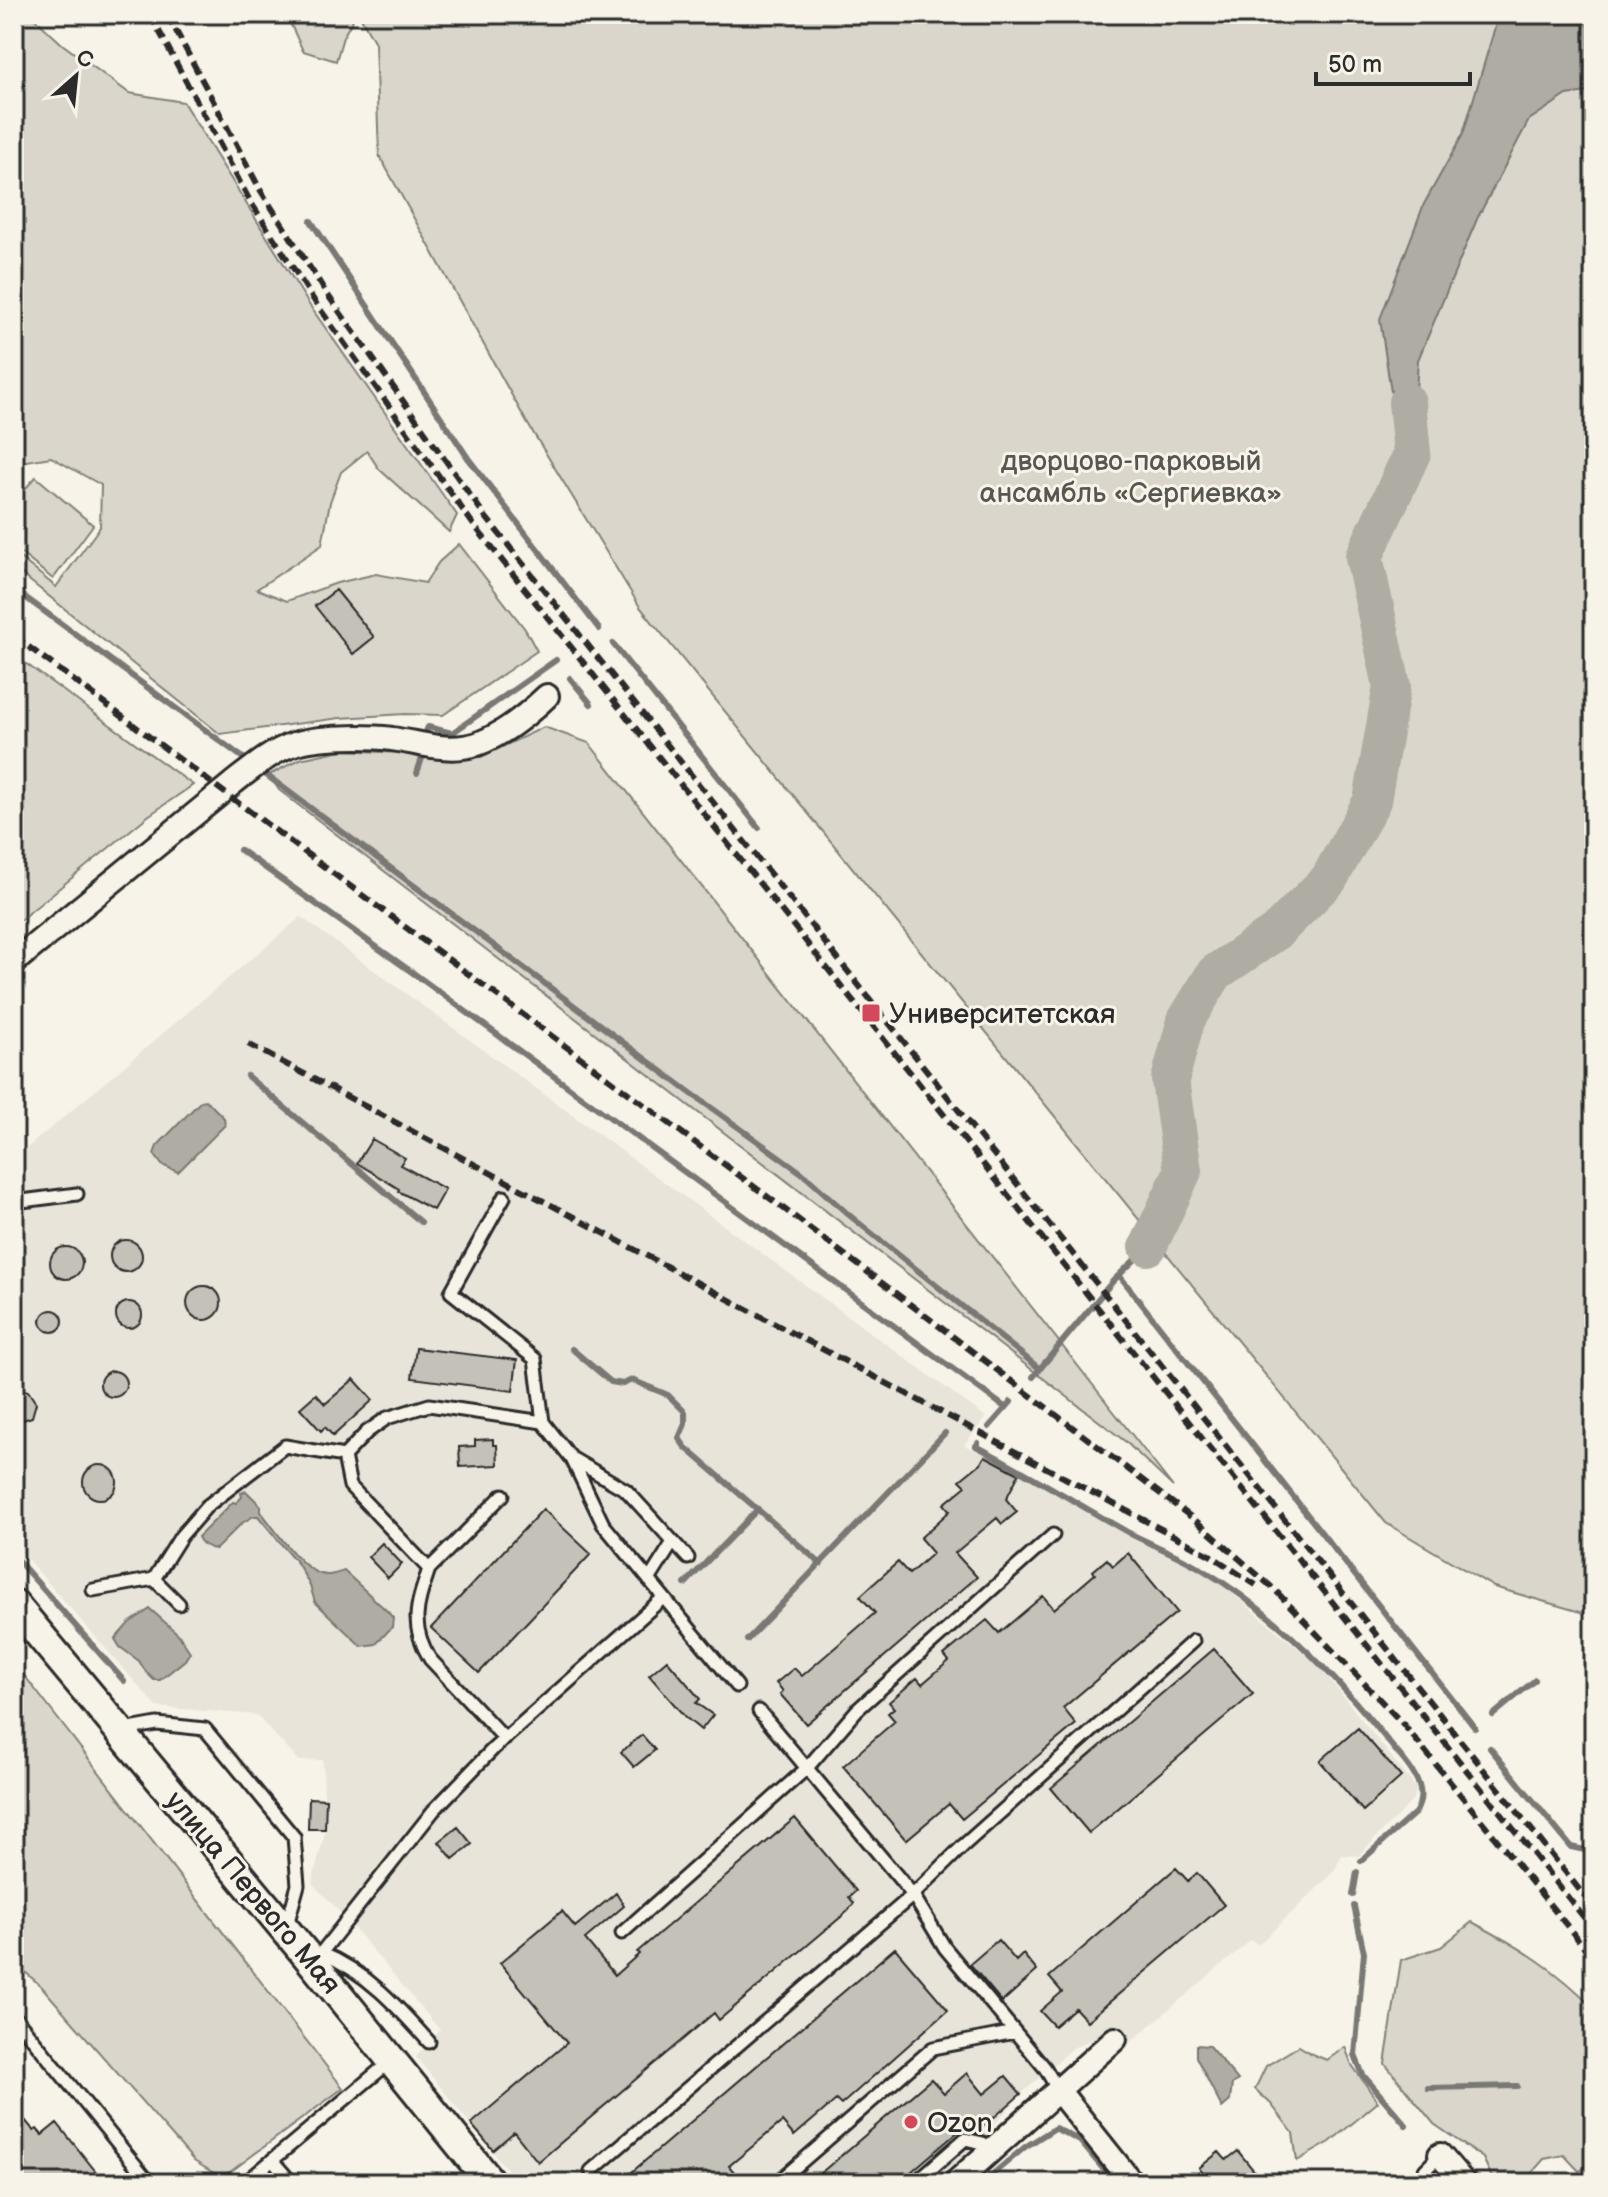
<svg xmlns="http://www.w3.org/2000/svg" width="1608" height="2197" font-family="'Balsamiq Sans',sans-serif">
	<rect width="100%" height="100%" fill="#f7f3e8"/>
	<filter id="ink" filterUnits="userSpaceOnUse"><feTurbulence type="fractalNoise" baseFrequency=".0125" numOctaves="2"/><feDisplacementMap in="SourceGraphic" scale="16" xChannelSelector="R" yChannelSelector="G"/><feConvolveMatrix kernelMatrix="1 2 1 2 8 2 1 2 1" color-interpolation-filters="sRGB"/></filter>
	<g filter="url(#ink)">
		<!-- built -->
		<path fill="#e8e4da" d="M301,917l685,500 -22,28 56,25 103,62 74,36 29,20 93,78 98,123 -5,12 -54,55 -16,-1 -9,18 -75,72 -7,-5 -125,106 -13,-17 -40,19 -52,46 -48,55 -40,34h-415l-102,-126 24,-27 -97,-115 -31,-32 13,-51 -2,-72 -24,1 -43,-46 -99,-8 -143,-163v-385z"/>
		<!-- green -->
		<path fill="#dad6cc" stroke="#82807c" stroke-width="2" d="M14,14h16l32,30 67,49 54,9 127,204 147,209 -8,17 -70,-63 -12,-18 -26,21 -11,30 -8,43 -65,44 30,12 50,-18 39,-9 49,9 14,-21 20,-18 66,85 12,22 -94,64 -38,-1 -65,4 -120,16 -206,-166v-15l42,34 44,-60 1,-42 -50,-28 -37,6z
			M286,14h70l-13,23 -7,24 -33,-10z
			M359,14h1235v1602l-100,-29 -108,-64 -746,-916 -114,-186 -147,-266 -4,-112z
			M36,477l57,48 -40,54 -39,-31v-47z
			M14,655l179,130 -45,31 -134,109z
			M544,727l45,16 584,744 -47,-45 -847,-652 -10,-15 31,-16 42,-9 139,7z
			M14,1662l329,426 -121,90 -28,-17 -152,-174 -28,-25z
			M1472,1922c48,25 84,47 122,86l-1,157 -14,6 -15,-16 -20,4 -21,24 -29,-1 -11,-24 -49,-34 -49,-60 16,-104 40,-13z
			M1299,2046l15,9 13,5 18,-13 7,18 26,37 -48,40 -33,19 -4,-28 -22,-29 -16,-15 11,-23z"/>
		<!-- water -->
		<path fill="#afaca4" stroke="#7a7874" stroke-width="2" d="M1499,14h95v77l-27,4 -38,25 -52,99 -59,141 -6,93 -21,-61 -11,-73 44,-115 39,-70z
			M206,1100l18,18 1,7 -47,47 -16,-7 -8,-11 3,-8 44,-45z
			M246,1491l15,15v6c13,16 38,54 57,61 9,4 17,1 26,-2l44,41 5,6 -1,9 -16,17 -15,2 -46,-44 -5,-16 -12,-22 -40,-48h-4l-12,7 -26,26c-8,-1 -15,-5 -18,-12l35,-35 3,1 6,-6 -1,-4z
			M150,1609l28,25 12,18 -5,8 -25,20h-6l-8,-8 -7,-11 -19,-14 -5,-8 14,-16z
			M1196,2045l13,1 29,34 -6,4 -2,17 -8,7 -26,-51z"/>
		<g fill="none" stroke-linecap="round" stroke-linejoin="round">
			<!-- stream -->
			<path stroke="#7a7874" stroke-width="6" d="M311,221l157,237 131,171
				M14,589l232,171
				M613,644l146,184
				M570,678l21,26
				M424,736l4,-9 24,6 104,-73
				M261,771l427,320 114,82 47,42 191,154
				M417,773l5,-15
				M240,850l176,125 590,433
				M247,1076l174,146
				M1119,1275l356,453
				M572,1349l39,33 12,2 9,-4 36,15 17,17v12l-6,14 6,9 136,117
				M1033,1377l80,-96 35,-34
				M989,1427l22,-25
				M978,1443l-2,3c52,27 102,58 153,87 23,12 48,21 71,35 74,44 134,105 187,172 16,21 46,45 28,73l-54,48
				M14,1556l110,125
				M685,1584l73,-75
				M747,1640l198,-207
				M1493,1715l42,-35
				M1490,1748l81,99 23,5
				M1353,1895l4,-23
				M1354,1906l10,47 -9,102 8,20 43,50
				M1428,2088l89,-2
				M982,2183l43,-36 30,-19 25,13 35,42"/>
			<!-- river -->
			<path stroke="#afaca4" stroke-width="38" d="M1148,1247l35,-76 -13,-91 16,-60 29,-47 61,-41 53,-53 43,-78 20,-115 -28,-129 48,-104 -5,-51"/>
		</g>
		<!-- building -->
		<path fill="#c4c1b9" stroke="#2b2b2b" stroke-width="2" d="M336,590l38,47 -21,17 -38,-48z
			M372,1139l33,19 -5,7 45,24 -12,21 -35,-19 1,-2 -42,-26z
			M110 1256a16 16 0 1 1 32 0a16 16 0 1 1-32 0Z
			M50 1263a16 16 0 1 1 32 0a16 16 0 1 1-32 0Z
			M187 1303a17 17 0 1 1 34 0a17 17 0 1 1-34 0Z
			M116 1315a13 13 0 1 1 26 0a13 13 0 1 1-26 0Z
			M41 1321a11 11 0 1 1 22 0a11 11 0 1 1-22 0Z
			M416,1348l101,12 -4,31 -101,-13z
			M100 1384a13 13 0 1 1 26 0a13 13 0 1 1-26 0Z
			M354,1379l19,21 -40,36 -8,-9 -4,4 -21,-23 16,-14 9,10z
			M14,1387l14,4 8,12 -4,14 -18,6z
			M493,1439v6h4l1,20 -38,2 -1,-20 16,-1v-6z
			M985,1456l34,18 -13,25 11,13 -15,12 -5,-6 -42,35 22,24 -171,147 -26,-30 3,-3 -7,-8 18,-15 8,8 73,-63 -15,-17 38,-34 11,12 24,-21 -13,-15 30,-27 -6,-7 22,-18 -6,-6 21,-17z
			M83 1482a17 17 0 1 1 34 0a17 17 0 1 1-34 0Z
			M543,1509l48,45 -112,119 -48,-45z
			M382,1543l20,21 -14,14 -20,-21z
			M1128,1553l49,59 -114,96 13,16 -114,95 -13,-15 -43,36 -63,-74 52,-45 -7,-8 6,-5 -5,-6 28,-24 5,6 27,-23 -5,-6 43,-35 12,13 44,-37 11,13 41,-35 -2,-3 14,-12 6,7z
			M1214,1649l39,45 -164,139 -38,-45z
			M667,1660l33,39 -4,4 17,12 -12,15 -16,-13 -36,-42z
			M1358,1728l43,49 -38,34 -43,-50z
			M642,1735l13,15 -21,17 -13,-15z
			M309,1798l17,1 -1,30h-17z
			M795,1818l61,73 -7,6 5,6 -6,8 -129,109 -5,-7 -176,149 -24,-30 -21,18 -22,-26 96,-81 -67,-80 62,-52 13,16 41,-34 8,13 -39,33 30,36 24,-21 -2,-2z
			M458,1827l14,17 -19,15 -14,-17z
			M1176,1868l12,13 9,-8 27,32 -137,116 -12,-13 -21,18 -14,-15 22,-19 -13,-15z
			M998,1940l18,21 7,-7 14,17 -35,31 -32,-38z
			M895,1948l53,62 -107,95 -5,-5 -42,36 -12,-14 -53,44 14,17h-124z
			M967,2073l17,21 22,-18 15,18 -45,39 -9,-9 -69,59h-89l122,-104 13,14z
			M14,2107l20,24 3,-2 5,6 15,-12 48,60h-91z
			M1238,2151l17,21 -13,11h-31l-12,-15 20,-16 7,8z"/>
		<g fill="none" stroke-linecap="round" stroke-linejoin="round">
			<!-- service casing -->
			<g stroke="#2b2b2b" stroke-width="17">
				<path id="service" d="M504,1197l-53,95 84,67 8,63
					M14,1202l63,-8
					M573,1459l53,31 62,68
					M429,1569l74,-74
					M154,1579l25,25
					M649,1580l24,-38
					M93,1590l61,-11 27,-43 26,-30 78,-60 59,10
					M759,1711l154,184 32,53 100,120 13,22
					M124,1730l33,-6 48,5 89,108 4,48 -11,40
					M505,1739l-75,-80c-21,-35 -13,-54 -1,-90l-79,-83 -6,-30 23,-24 20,-14 42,-13 114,17 29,37 31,65 134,162
					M622,1933l185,-165 50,-58 196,-175
					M321,1953c45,18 77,54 108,89
					M314,1962l120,-152 59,-61 170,-151
					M14,2016l136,167
					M272,2160l20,23
					M591,2171l322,-276 52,-51 228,-203
					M917,2181l48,-42 18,4 9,8
					M245,2183l147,-123
					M777,2183l156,-135 82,-16
					M1401,2183l6,-4 16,-1
					M1425,2183v-13l15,-15"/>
			</g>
			<!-- minor casing -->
			<g stroke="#2b2b2b" stroke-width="28">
				<path id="minor" d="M14,962l219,-179c18,-14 39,-32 61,-39 24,-8 73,-8 98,-5 28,4 57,14 85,5 26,-9 50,-29 70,-48
					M1058,2090l74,93
					M1440,2155l24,28
					M955,2183l160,-144"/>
			</g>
			<!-- tertiary casing -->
			<g stroke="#2b2b2b" stroke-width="34">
				<path id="tertiary" d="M14,1604l299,359 178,220"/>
			</g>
			<!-- service -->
			<use href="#service" stroke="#f7f3e8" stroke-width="11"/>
			<!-- minor -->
			<use href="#minor" stroke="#f7f3e8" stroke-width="22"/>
			<!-- tertiary -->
			<use href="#tertiary" stroke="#f7f3e8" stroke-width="28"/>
			<!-- rail -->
			<path stroke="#2b2b2b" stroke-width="6" stroke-dasharray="12 6" stroke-linecap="butt" d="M150,14l100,187 65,101 158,222 1121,1406
				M167,14l94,177 66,103 158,222 1109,1392
				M14,636l777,578 404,306 80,70 128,134 191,235
				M248,1044l962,511 46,30"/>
		</g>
	</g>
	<!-- markers -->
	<g fill="#d1495b" stroke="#f7f3e8" stroke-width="3">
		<rect x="861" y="1003" width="20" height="20" rx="4"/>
		<circle cx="911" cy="2122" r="8"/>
	</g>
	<g text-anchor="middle" stroke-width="6" stroke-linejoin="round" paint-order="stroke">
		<!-- park labels -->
		<g font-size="28" fill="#575653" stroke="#f7f3e8">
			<text x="1131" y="470">дворцово-парковый<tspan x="1131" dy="32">ансамбль «Сергиевка»</tspan></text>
		</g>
		<!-- poi labels -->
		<g font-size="28" fill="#2b2b2b" stroke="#f7f3e8" text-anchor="start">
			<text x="889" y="1023">Университетская</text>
			<text x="927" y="2132">Ozon</text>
		</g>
		<!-- street labels -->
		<g font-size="28" fill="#2b2b2b" stroke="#f7f3e8">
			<text transform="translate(254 1892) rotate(50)" y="10">улица Первого Мая</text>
		</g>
	</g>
	<!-- margin -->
	<rect width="1608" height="2197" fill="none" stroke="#f7f3e8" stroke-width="48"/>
	<rect x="24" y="24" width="1560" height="2149" fill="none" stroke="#2b2b2b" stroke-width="3" filter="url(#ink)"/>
	<!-- north arrow -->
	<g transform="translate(76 76) rotate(27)" stroke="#f7f3e8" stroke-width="6" paint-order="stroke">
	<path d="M0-6L14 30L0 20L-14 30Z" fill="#2b2b2b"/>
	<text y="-12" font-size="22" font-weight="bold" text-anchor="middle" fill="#2b2b2b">С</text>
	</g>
	<!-- scale -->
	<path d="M1316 72v12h154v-12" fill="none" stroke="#2b2b2b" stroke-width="4"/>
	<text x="1328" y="72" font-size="24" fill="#2b2b2b" stroke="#f7f3e8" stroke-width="6" paint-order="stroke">50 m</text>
</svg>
